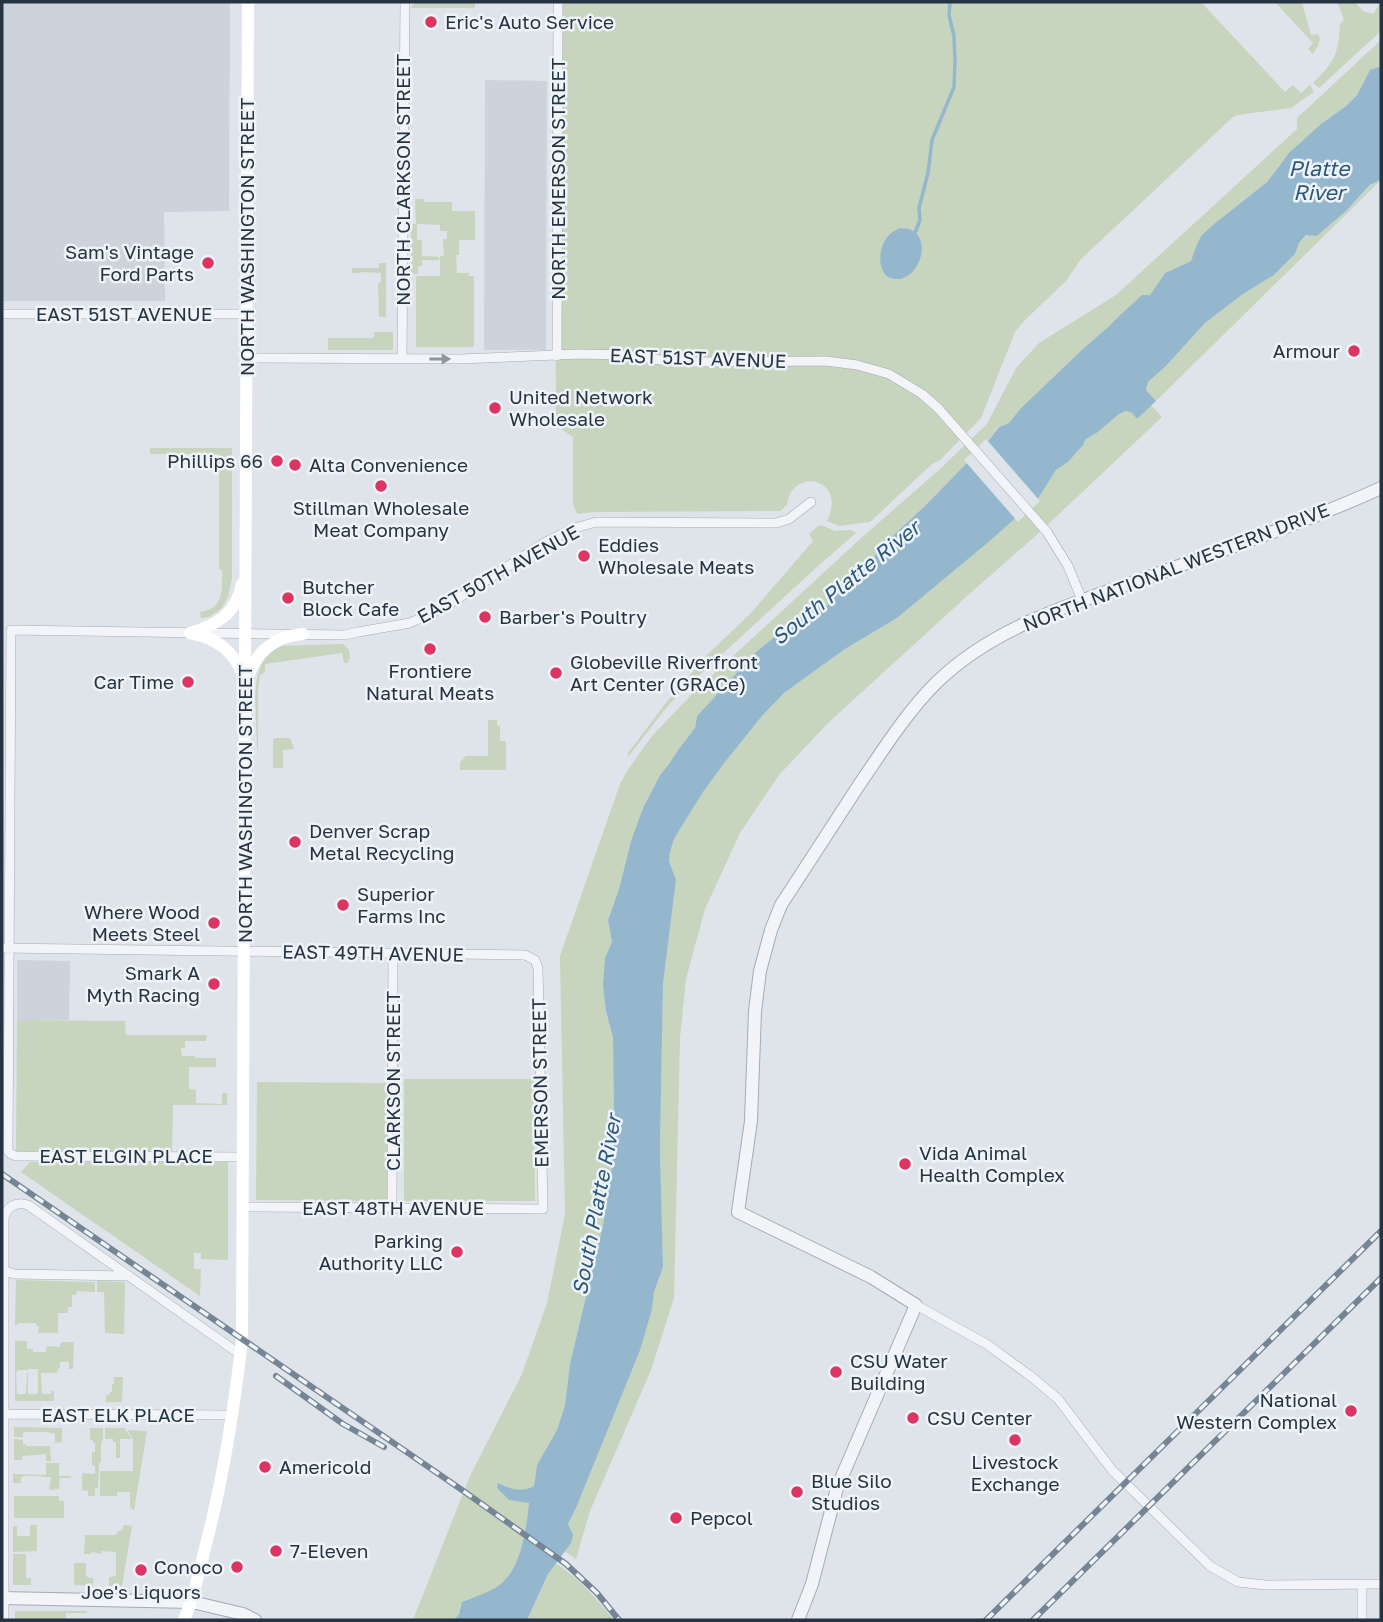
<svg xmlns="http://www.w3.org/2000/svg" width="1383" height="1622" font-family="'Golos Text',sans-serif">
	<rect width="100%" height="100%" fill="#dee4ea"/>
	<!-- built -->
	<path fill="#ccd3dc" d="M2,2h228l-1,209 -65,1 1,89h-163z
		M485,80l62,1 -1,269h-62z
		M17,960l53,1 -1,59h-52z"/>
	<!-- green -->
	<path fill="#c7d4be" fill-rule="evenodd" d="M555,2h646l84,90 8,-7 8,8 9,-8 4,7 -23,16 -40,5 -17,3 -153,143 -15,22 -41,39 -10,12 -34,86 -41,42 -8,4 -62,58 -31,4 -12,-5c21,-43 -35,-55 -40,-16l-7,6 -188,1 -14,2 -3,-4 -2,-7v-66l-17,-12z
		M1275,2h27l9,33 7,-1 2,4 -2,8 -5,8 -5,-5 5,-6z
		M1339,2h16l8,9 10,3 8,-12v29l-62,57 -6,-5c21,-20 26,-30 27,-59l4,-4 -6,-17z
		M414,3h61v5h-64z
		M1381,40v26l-11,4 -13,25 -11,11 -25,18 -41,40 -13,18 -53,42 -23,37 -26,12 -15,22h-8l-22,20 -13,13 -22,19 -65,62 -11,14 -11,4 -9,13 -64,66 -44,41 -13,19 -7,6 -23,12 -11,22 -15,-1 -56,47 -59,64 -2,12 -17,22 -9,14 -9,11 -17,33 -12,33 -12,48 -11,31 4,22 -7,16 1,53 7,27 1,85 -2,44 -9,58 -33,139 -5,41 -8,25 -20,35 -3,22c-12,6 -23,2 -36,-4l31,20c-3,25 -8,67 -30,83 -11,7 -25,11 -37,16l-3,12 -5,6h-41l57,-144 52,-102 25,-71 18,-89 -5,-258 60,-172 9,-16 23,-32 41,-43 166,-153 81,-71 47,-45 29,-56 23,-25 77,-48 181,-166v-11z
		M1381,180l-225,221 -10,-11 2,-8 18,-16 39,-43 38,-29 31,-19 21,-21 4,-11 8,-8 10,1 30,-26 24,-25z
		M415,199h9v3h28v9h23v29h-16v15h-3l1,18h12v3h5v71h-58v-71h24v-20h4l-1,-17h4v-8h-7v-6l-23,-1v16h5v16l17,1v3h-17v6h-4v8h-7v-50h5z
		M379,263h7v54h-7l-1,-34 3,-1v-9l-20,-1 -1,1h-8v-5h27z
		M374,332h19v18h-65v-12h46z
		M1151,405l11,12 -120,113 -76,67 -138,126 -49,52 -39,58 -35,76 -19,70 -6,59 -6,260 -23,72 -61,141 -14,48 -12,-8 7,-8 -3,-19 8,-16 76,-199 2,-17 9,-25 -3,-118 3,-165 13,-103 -7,-20 1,-9 4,-13 29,-47 22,-30 37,-46 22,-23 61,-44 52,-31 94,-78 48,-43 17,-27 12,-8 15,-17 3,-6 12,-7 21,-18 7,-3 6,2 5,6z
		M150,448h82v130l-4,19 -7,12 -12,8 -8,1 -1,-6c25,-4 22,-23 22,-42l-3,-1v-115h-69z
		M821,525l14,6 16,-1 5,3 -38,33 -136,125 -16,17 -38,49v-4l37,-49 43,-50 42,-40 63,-73 -4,-7 9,-8z
		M343,644l6,6 1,9 -3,4h-3l-2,-10 -77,11v8l-5,3 -2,15v60l-1,-2c-1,-9 0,-19 -1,-28 -1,-27 -4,-62 26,-74z
		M488,720h9v5l3,1v15h6v29h-46v-8l6,-6h22z
		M275,738h15l4,11 -11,1v18h-10v-29z
		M17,1020l108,1 1,14h81l-1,6h-21v7h-4l1,8h13v2h21v9h-27v22l7,1v13l26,1v-11h5v12h-54l-1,47 -156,-1z
		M404,1079h130l1,122h-131z
		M257,1082l131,1 -1,118 -131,-1z
		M30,1162h198v98l-27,-1v-6h-7v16h7l-1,27 -179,-124z
		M16,1280l79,2v10l-18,-1 -1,4h-4v12h-4v6h-10v20h-20l1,-6 -4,-4h-16l-4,3z
		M97,1281l28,1 -1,52 -19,-1 -1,-41h-7z
		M15,1341h12v8h6v3h13l1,-6 13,1 1,-5h13l-1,27h-4v-7h-9v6l-2,1 -1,4h-16l1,21h9l1,-3h2v10h-39zM29,1369h9v25h-10v-21h-1l-1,21h-9l-1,-21 2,-3h10z
		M114,1377h9l-1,25h-16v-7h3l1,-3h2v-8h2z
		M14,1427l48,1v14l-7,1v-9l-8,-2h-21l-3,1v4h-9z
		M90,1428h13v11l-2,4v18l-2,3 -1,24h-3v8h-7v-5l-6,-1v-17l13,1v-8l-3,-1v-13h3v-9h-2v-3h-3z
		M105,1428h19l8,11h-12v19h-4v-16h-3v-3h-8z
		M127,1430l20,1 -13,80 -4,-4v-15h-13v4h-17v-25h33v-32z
		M14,1439l9,1v4h3v2h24l1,15h-5v-7l-24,2v4h-8z
		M46,1463h13v13h12v2h-11l-1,11 -10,1 2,-13c-9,0 -22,-3 -30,0v6h-8v-9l33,1z
		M14,1496h45v5h5v17h-50z
		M30,1525h7v26l-24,1v-26h4v10h13z
		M124,1525l8,1 -10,60h-13v-9l7,-1v-24l-14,-1 -1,3 -9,-2 -1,2h-7l1,-19h31l1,-3 5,-2z
		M13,1554h13v24h5v7h-18z
		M74,1563h12v12l3,3h4v8l-19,-1z
		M555,1563c24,15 41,35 59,57h-87l21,-46z
		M15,1611h72v2h-21v7h-51z"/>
	<!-- water -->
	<path fill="#95b7ce" d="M1381,66v114l-11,5 -23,25 -30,26 -11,-1 -7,8 -4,11 -21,21 -31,19 -38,29 -39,43 -18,16 -2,8 10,11 -19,18 -5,-6 -6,-2 -7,3 -21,18 -12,7 -3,6 -15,17 -12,8 -17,27 -48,43 -94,78 -52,31 -61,44 -22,23 -37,46 -22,30 -29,47 -4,13 -1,9 7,19 -13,104 -3,165 3,118 -9,25 -2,17 -12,41 -64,158 -8,16 5,11 -2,8 -23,31 -21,46h-73l5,-6 3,-12c12,-5 26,-9 36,-16 23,-15 28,-57 31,-83l-20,-3 -12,-12 1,-5c12,6 24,10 36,3l3,-21 20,-35 8,-25 5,-41 33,-139 9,-58 2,-44 -1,-85 -7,-27 -3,-26 2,-27 7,-16 -4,-22 11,-31 12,-48 12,-33 17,-33 9,-11 9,-14 17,-22 2,-12 59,-64 57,-47 14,1 4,-6 -3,-7 10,-9 23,-12 7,-6 13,-19 44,-41 64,-66 10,-13 10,-4 11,-14 65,-62 22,-19 13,-13 22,-20h8l15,-22 26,-12 5,-14 5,-11 13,-12 53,-42 22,-29 32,-29 25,-18 11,-11 13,-25z
		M900,228c4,1 8,0 11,2 22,10 7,51 -15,49 -5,-1 -7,0 -10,-4 -10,-10 -6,-32 4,-41 3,-3 7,-4 10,-6z"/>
	<!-- pier -->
	<path fill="#dee4ea" d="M986,439l54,62 -22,21 -54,-62z"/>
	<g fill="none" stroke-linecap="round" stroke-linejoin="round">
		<!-- stream -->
		<path stroke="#95b7ce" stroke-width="3.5" d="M915,233l5,-13 -1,-12 9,-35 4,-33 22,-53 1,-26 -1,-25 -5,-21 1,-13"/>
		<!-- minor casing -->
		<g stroke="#a3abb4" stroke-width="10">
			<path id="minor" d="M2,314h245
				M557,356l1,-354
				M247,358l213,1 120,-5 46,1 35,5 31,2 134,-1 31,4 32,9 33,20 16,14 109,124 21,34 14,34
				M402,359l3,-357
				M2,948l523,7 10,5 3,8 5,241 -300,-2
				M243,1157l-227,-1 -5,-2 -3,-3 3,-521 334,5 13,-3 52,-9 35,-16 99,-64 28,-14 24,-7 180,1 13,-4 22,-17
				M392,1208l1,-255
				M2,1270l12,4 115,2
				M916,1305l72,40 45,33 25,21 54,71 98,96 28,16 27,3 116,-1
				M4,1414l228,1
				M1362,1584v36
				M4,1620v-401c2,-12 12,-18 24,-14l213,150"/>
		</g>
		<!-- tertiary casing -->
		<g stroke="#a3abb4" stroke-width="14">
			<path id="tertiary" d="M2,1598l190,4 51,12 12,6
				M798,1620l14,-36 25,-96 79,-183 -45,-28 -133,-65 13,-91 4,-110 5,-40 11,-41 10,-25c26,-40 52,-80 78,-120 24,-35 47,-72 77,-102 57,-56 134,-78 207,-104 79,-29 161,-56 238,-91"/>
		</g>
		<!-- minor -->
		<use href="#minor" stroke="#f2f4f7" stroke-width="9"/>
		<!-- tertiary -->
		<use href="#tertiary" stroke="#f2f4f7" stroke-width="12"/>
		<!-- secondary -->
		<path stroke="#fff" stroke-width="12" d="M190,633c27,-8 46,-19 52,-49
			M190,633c26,5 44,17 53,43
			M248,677c8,-26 28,-41 55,-43
			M184,1620c10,-23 15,-47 21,-72 18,-68 29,-138 37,-208l6,-1338"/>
		<!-- rail casing -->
		<g stroke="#768595" stroke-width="6">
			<path id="rail" d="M2,1174l460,316 104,74 31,29 22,27
				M276,1376l67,48 41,23
				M986,1620l395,-389
				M1033,1620l348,-342"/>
		</g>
		<!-- rail -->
		<use href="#rail" stroke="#eef3f7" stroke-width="3.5" stroke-dasharray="10" stroke-linecap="butt"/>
	</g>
	<!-- one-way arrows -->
	<defs><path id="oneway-solid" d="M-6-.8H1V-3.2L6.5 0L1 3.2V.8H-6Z" transform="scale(1.75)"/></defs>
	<use fill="#8c949c" href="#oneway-solid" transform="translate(440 359)"/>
	<!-- markers -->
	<g fill="#dd3562" stroke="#eef3f7" stroke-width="2.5">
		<circle cx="431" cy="22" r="7"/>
		<circle cx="208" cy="263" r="7"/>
		<circle cx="1354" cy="351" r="7"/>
		<circle cx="495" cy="408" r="7"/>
		<circle cx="277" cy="461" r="7"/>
		<circle cx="295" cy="465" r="7"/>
		<circle cx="381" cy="486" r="7"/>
		<circle cx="584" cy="556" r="7"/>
		<circle cx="288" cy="598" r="7"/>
		<circle cx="485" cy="617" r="7"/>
		<circle cx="430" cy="649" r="7"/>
		<circle cx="556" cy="673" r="7"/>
		<circle cx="188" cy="682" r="7"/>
		<circle cx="295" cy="842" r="7"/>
		<circle cx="343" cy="905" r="7"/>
		<circle cx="214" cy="923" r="7"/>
		<circle cx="214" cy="984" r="7"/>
		<circle cx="905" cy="1164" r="7"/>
		<circle cx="457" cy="1252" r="7"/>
		<circle cx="836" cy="1372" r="7"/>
		<circle cx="1351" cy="1411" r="7"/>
		<circle cx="913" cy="1418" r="7"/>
		<circle cx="1015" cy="1440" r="7"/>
		<circle cx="265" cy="1467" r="7"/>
		<circle cx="797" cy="1492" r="7"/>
		<circle cx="676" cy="1518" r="7"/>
		<circle cx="276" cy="1551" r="7"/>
		<circle cx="237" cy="1567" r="7"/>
		<circle cx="141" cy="1570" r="7"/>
	</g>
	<g text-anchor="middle" stroke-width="5" stroke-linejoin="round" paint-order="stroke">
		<!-- poi labels -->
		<g font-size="19" fill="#263342" stroke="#eef3f7" text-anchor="start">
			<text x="445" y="29">Eric's Auto Service</text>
			<text x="194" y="259" text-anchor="end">Sam's Vintage<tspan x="194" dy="22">Ford Parts</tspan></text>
			<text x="1340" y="358" text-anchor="end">Armour</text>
			<text x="509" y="404">United Network<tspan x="509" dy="22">Wholesale</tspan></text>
			<text x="263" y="468" text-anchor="end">Phillips 66</text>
			<text x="309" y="472">Alta Convenience</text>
			<text x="381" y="515" text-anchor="middle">Stillman Wholesale<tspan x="381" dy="22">Meat Company</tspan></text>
			<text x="598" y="552">Eddies<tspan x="598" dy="22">Wholesale Meats</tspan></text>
			<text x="302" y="594">Butcher<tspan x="302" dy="22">Block Cafe</tspan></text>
			<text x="499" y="624">Barber's Poultry</text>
			<text x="570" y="669">Globeville Riverfront<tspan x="570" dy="22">Art Center (GRACe)</tspan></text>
			<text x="430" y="678" text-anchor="middle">Frontiere<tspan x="430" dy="22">Natural Meats</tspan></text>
			<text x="174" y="689" text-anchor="end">Car Time</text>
			<text x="309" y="838">Denver Scrap<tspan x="309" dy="22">Metal Recycling</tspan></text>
			<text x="357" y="901">Superior<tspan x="357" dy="22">Farms Inc</tspan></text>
			<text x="200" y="919" text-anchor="end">Where Wood<tspan x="200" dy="22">Meets Steel</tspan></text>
			<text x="200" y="980" text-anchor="end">Smark A<tspan x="200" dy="22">Myth Racing</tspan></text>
			<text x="919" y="1160">Vida Animal<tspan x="919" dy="22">Health Complex</tspan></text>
			<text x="443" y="1248" text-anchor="end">Parking<tspan x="443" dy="22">Authority LLC</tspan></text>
			<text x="850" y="1368">CSU Water<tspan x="850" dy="22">Building</tspan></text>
			<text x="1337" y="1407" text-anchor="end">National<tspan x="1337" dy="22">Western Complex</tspan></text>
			<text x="927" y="1425">CSU Center</text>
			<text x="1015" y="1469" text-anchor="middle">Livestock<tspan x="1015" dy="22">Exchange</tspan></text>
			<text x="279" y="1474">Americold</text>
			<text x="811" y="1488">Blue Silo<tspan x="811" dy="22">Studios</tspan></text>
			<text x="690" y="1525">Pepcol</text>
			<text x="290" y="1558">7-Eleven</text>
			<text x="223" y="1574" text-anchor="end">Conoco</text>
			<text x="141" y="1599" text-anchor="middle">Joe's Liquors</text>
		</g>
		<!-- street labels -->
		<g font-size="19" fill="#263342" stroke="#eef3f7">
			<text transform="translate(558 179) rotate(-90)" y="7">NORTH EMERSON STREET</text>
			<text transform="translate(403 180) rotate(-90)" y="7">NORTH CLARKSON STREET</text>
			<text transform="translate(247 237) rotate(-90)" y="7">NORTH WASHINGTON STREET</text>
			<text x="124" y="321">EAST 51ST AVENUE</text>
			<text transform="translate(698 358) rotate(2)" y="7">EAST 51ST AVENUE</text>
			<text transform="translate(1176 567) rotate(-21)" y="7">NORTH NATIONAL WESTERN DRIVE</text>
			<text transform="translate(498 574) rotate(-29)" y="7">EAST 50TH AVENUE</text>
			<text transform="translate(245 804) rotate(-90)" y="7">NORTH WASHINGTON STREET</text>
			<text transform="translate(373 953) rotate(1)" y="7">EAST 49TH AVENUE</text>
			<text transform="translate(393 1081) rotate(-90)" y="7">CLARKSON STREET</text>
			<text transform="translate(540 1083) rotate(-91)" y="7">EMERSON STREET</text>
			<text x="126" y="1163">EAST ELGIN PLACE</text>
			<text x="393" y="1215">EAST 48TH AVENUE</text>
			<text x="118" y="1422">EAST ELK PLACE</text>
		</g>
		<!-- water labels -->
		<g font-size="21" font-style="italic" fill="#2b587b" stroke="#eef3f7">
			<text x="1319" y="176">Platte<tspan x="1319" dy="24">River</tspan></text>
			<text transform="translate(846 583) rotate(-39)" y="7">South Platte River</text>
			<text transform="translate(597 1205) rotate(-79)" y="7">South Platte River</text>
		</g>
	</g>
	<!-- border -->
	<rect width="1383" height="1622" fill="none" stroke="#263342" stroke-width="7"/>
</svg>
